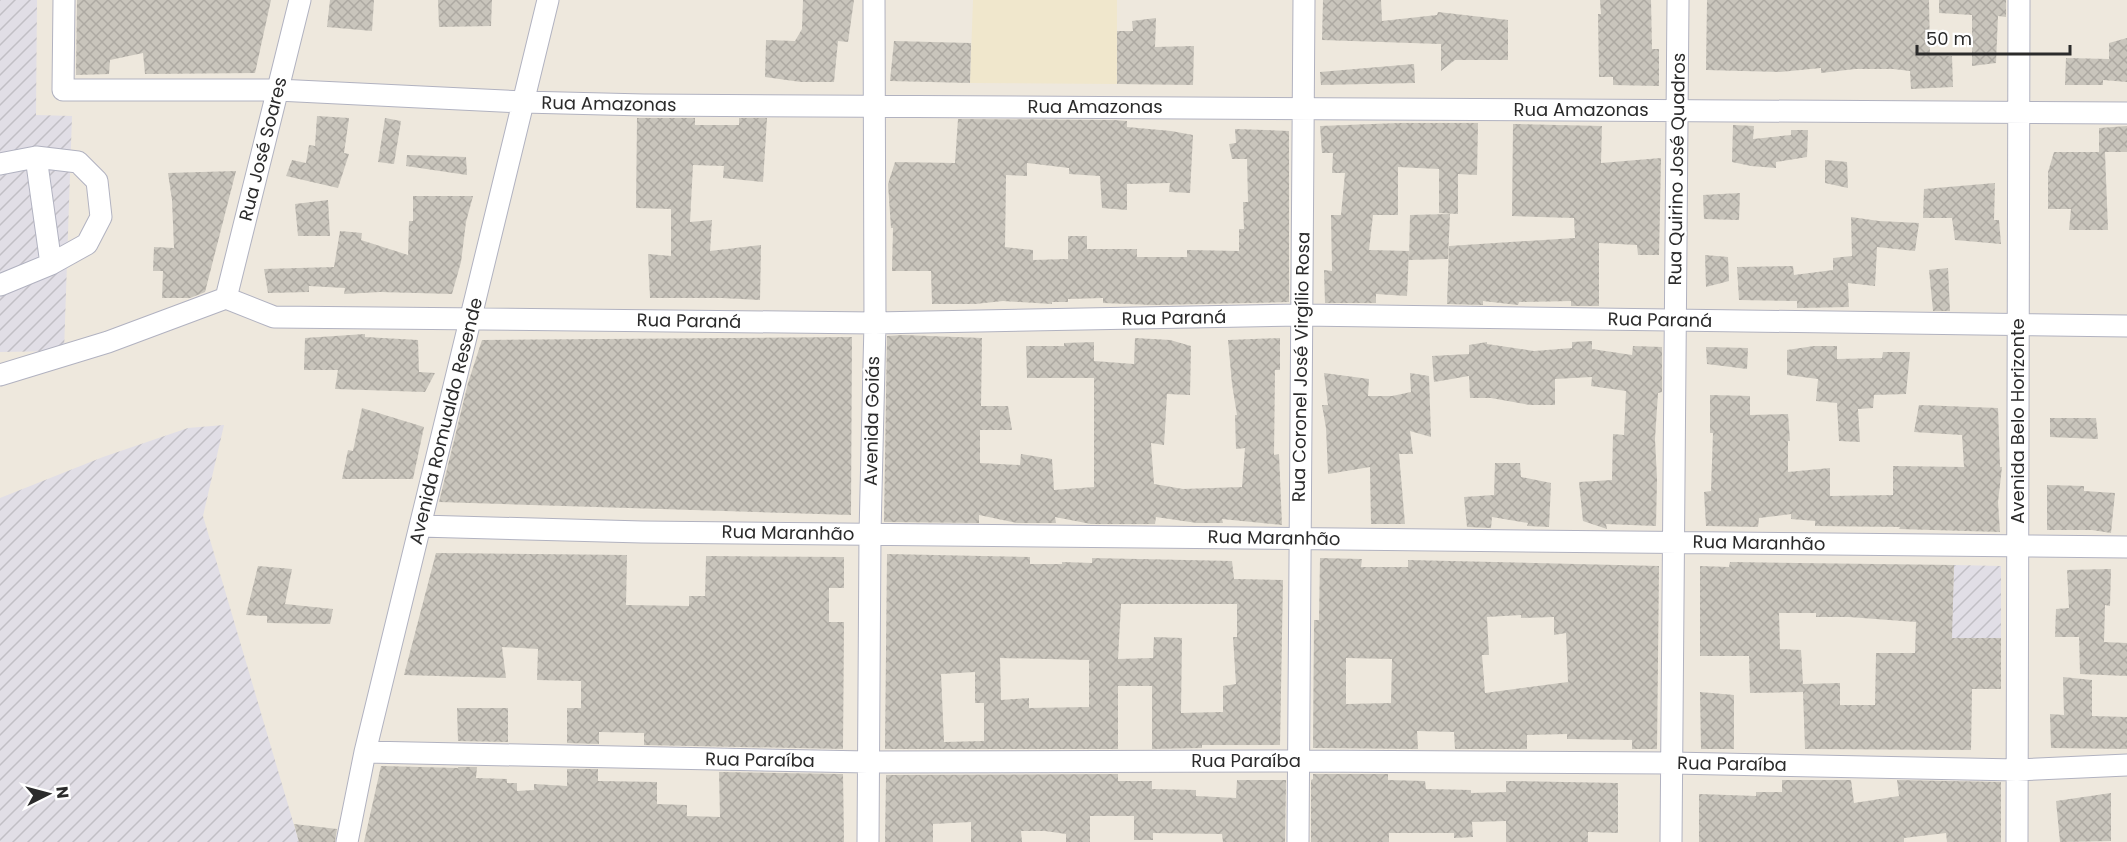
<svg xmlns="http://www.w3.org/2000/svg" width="2127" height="842" font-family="Poppins,sans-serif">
	<defs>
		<pattern id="industrial-furrows" width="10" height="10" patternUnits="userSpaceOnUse" patternTransform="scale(1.5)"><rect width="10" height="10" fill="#e1dee6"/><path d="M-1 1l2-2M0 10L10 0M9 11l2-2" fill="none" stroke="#c1bfc5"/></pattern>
		<pattern id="building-cross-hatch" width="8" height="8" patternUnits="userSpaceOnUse" patternTransform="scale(1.5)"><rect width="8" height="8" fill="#c9c5bc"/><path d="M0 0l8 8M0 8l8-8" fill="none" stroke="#ada9a2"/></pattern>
	</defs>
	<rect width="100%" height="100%" fill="#eee8dd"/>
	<!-- industrial -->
	<path fill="url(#industrial-furrows)" d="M0,0h37l-1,115 36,1 -8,235 -64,1z
		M224,425l-21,91 96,326h-299v-344l103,-41 85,-29z
		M1954,565l47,1v87h-50z"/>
	<!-- education -->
	<path fill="#f0e7cc" d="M973,0h144v84l-147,-1z"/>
	<!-- building -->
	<path fill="url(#building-cross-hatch)" fill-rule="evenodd" d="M77,0h194l-16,73 -110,1 -2,-21 -33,7 -1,14 -33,1z
		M330,0h44l-2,31 -45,-4z
		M438,0h54l-1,26 -52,1z
		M803,0h51l-6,42 -10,-1 -4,41h-33l-36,-5 1,-37 29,1 7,-12z
		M1323,0h58l1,21 55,-6 1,-3 70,8v40h-53l-14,11v-27l-119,-4z
		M1600,0h51l1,49h7v37l-46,-1v-8h-14l-1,-63h3z
		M1707,0h222l1,55 22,1 1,31 -42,2 -1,-18 -17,-2h-38l-34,4v-5l-41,4 -74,-2z
		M1939,0h67v17l-8,-1 -2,47 -24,3v-51l-33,-2z
		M1156,18l-1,29 39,-1 -1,39 -76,-1v-53h16l-1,-10z
		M2127,38v44l-24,-2v5h-38l1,-27 43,1v-16z
		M894,41l77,2 -1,40 -80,-2z
		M1414,64l1,19 -94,2 -1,-13z
		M317,116l32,2 -5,35 5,1 -11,34 -52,-12 6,-16 14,3 3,-18 6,1z
		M385,118l16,3 -7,43 -16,-2z
		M637,118h58v7h44v-7h28l-4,64 -40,-4 1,-12 -31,-1 -3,57 22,-2 -2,31 51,-6 -1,55 -38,-2h-72l-2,-44 23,2v-47l-35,-1z
		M958,119l156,1 13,1v6l44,4 22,4 -3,58 -21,-1 1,-9 -43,1v26l-25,-2 -2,-32 -31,-2v-6l-42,-5v13l-21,-1 -1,72 28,3v10l35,-1v-23h19v13h50v8h50v-7l52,1v-22h5l-1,-27h5l-1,-43h-15l-3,-15 7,-1 -1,-14 54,2v171l-136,3 -50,-2v-5l-35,1v3h-16v2l-49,-3 -28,3h-43l-1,-33h-39l1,-43h-2l-3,-44 7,-22 60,1z
		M1399,123h79l-1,52 -19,-1v40l-19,-1v-44l-41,-2v48h-25l-4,35 40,1 -2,45 -31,-2v9h-51l-1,-33 8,1 -1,-56h10l4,-42h-13l1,-20h-11l-2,-27z
		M1513,124l89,2 -1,37 60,-5 -2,97h-21l-1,-10 -38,-2v63h-28v-5l-52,1 -1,3 -35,-4v4l-36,-1 2,-58 126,-8 -1,-20 -62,-2z
		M1733,125l21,1 -1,13 38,-4v-5h17l-1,27 -31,5v6l-25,-2 -19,-4z
		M2127,126v26h-22l3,78h-39l2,-21h-23v-37l6,-20h45v-24z
		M407,155l59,2 1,18 -61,-9z
		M1825,160l22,2 1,26 -23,-5z
		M236,171l-31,121 -15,6h-28l1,-27h-10l1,-24 20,1 -2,-48 -4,-27z
		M1995,183l-1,37h5l2,24 -46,-4 -3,-22h-29l1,-29z
		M1740,193l-1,27 -35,-1 -1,-24z
		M413,196h60l-7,26 -5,40 -9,32 -72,-2 -36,2 1,-6 -36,-2v6l-41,1 -4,-24 70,-2 6,-36 22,2 -1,7 47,15 1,-34h4z
		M328,200l2,36h-32l-3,-32z
		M1450,214l-2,45 -39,1 1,-45z
		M1851,217l28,4 40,2 -4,28 -38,-4 -2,39 -27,-3 1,24 -52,1v-7l-58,-1 -2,-33 56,-1 1,9 39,-5v-12l19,-2z
		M1705,255l23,2 1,24 -23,6z
		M1948,268l2,43h-17l-4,-41z
		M365,334v3l53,3 1,32 16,1 -10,19 -90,-3 3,-19h-34l1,-32z
		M903,335l79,3 -1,68h27l4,24h-32v33l40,2 1,-11 31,5 2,31 40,-3v-109h-67l-1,-32h38v-3l30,-1v19l40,3 1,-26 35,2 21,6 -1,49 -23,-1 -3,51 -13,-2 3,41 29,5 59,-2 3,-39 -9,1 -1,-34h2l-5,-31 -4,-44 52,-2v32h-5l-1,85 5,-1 3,71 -60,-6 1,4h-26l-41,-6 -1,7h-64l-36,-7 1,6h-39l-38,-8v8l-95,-1 3,-186z
		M852,337l-1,178 -412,-13 29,-119 14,-43z
		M1592,341v8l40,6 1,-9 29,1v45l-4,1 -3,46 2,40 -1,47 -50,-2 1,5 -24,-8 -4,-39 33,-2 1,-46 11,1 2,-44 -35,-5 1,-9 -37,2v26h-25l-39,-7h-21l-1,-22 -35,6 -2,-26 37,-2v-9l18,-3v2l47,7 38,-3v-6z
		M1814,346h23v13l45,-1 1,-6h27l-4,42 -32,1 -1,13 -15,1 2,33 -21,-1 -2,-38 -21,-2 2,-22 -31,-4v-25z
		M1706,347l42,1 -1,21 -40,-5z
		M1324,373l45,6 -1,17h24l19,-4 -1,-19 19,3 2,61 -21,-6 3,23h-14l6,70h-34l-1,-57 -42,7 -2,-46 -4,-23h6z
		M1710,395l40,1v19l38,-1 2,27h-2v31l42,-4v28l63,-1v-29l71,1 -2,-32 -48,-3 5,-27 79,3 2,59h2l-4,35 2,30 -101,-3 1,-2 -85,-1v-5l-24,-2v-5l-32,4 -1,9 -52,-1 -2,-34 7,-1 2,-58h-3z
		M362,408l62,19 -11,52h-71l6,-29 5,1z
		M2050,418h46l2,21 -48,-2z
		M1495,463h25l1,14 30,6 -2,44 -22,-1 1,-3 -36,-6 -1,11 -24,-1 -3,-30 30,-2z
		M2047,485l37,1v5l31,2 -4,40 -19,-3h-45z
		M436,553l191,2 -1,50 63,1v-10h16l1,-40 138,1v31h-15v34h15l-1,127 -199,-4v-12l-45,-1v12l-32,-1v-35h14v-27l-44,-1 1,-31 -36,-2 4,31 -102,-3z
		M887,554l143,3v7h32v-2l30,1v-5l140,3 2,18 49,1 -3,165h-78v3l-50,1v-63h-34v63h-233zM1121,604h116v33h-4l3,47 -13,2v26l-42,1 1,-75 -28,-1 -1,21 -35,1zM1000,658l89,2v47l-60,1v-10l-28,2zM975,672v31h9v38l-40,1 -3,-68z
		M1320,558l42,1 -1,8h47v-7l251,6 -2,183h-25v-9l-65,-1v-5l-40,1v14h-72l-1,-17 -37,-1 1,18 -105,-1 1,-128h5zM1521,615v3l33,-1v18l12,-2 2,49 -83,11 -3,-38h7l-2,-38zM1346,658l46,1 -1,44 -45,1z
		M1730,562l224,3 -2,73h49v51h-29l-1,61 -166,-1 -2,-57 -53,1 -1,-37h-49v-90l29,1zM1779,613h37v4h33l67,5 -1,31h-39l-1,52h-35v-22l-37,1 -2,-34 -21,-1z
		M258,566l34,3 -7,35 48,5 -3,15 -63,-1v-7l-21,-1z
		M2111,569l-1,37 -5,-1 -1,37 23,1v33l-47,-2 -1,-37h-24l1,-28 13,-1 -2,-38z
		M2063,677l29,3v36l35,1v32l-76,-1 -1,-34 14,1z
		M1700,692l34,3v54h-33z
		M457,708h51v34l-50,-1z
		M381,766l77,2v-1h19l-1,11 31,1v4h10v8l17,-1v-6l33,2v-17h31v12l59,1v22l30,1v11l33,1 -1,-45 124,2 1,68h-480z
		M1118,774v7h34v8l44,1v6l40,2 1,-18h49l-1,62h-62l-1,-8 -69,-1v7h-19v-24h-44v26h-24v-8l-21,-3h-24l1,11h-51v-20l-38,2v18h-48l1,-67z
		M1313,774h75v6l37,1 1,8 45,1v3l35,-1v-11l112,2v50l-30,-1v10h-82v-21l-34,1 1,15 -19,1v-5h-65v9h-78v-62l2,-1z
		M1782,780h69l3,23 45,-7 -2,-16 104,2v60h-54l-1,-9 -42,5v4h-205v-48l57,2v-4h26z
		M2111,793v48l-51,1 -4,-41z
		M294,824l43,5 -2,13h-36z"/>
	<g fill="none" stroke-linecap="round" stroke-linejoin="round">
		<!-- minor casing -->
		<g stroke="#b1b2c0" stroke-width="23">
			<path id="minor" d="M64,0l-1,90h214l246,12 121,3 1483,8
				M36,157l15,107
				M0,164l36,-7 42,5 19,19 4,36 -14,27 -36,20 -51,21
				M226,298l48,19 601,6 426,-8 826,11
				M226,298l74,-298
				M0,375l108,-33 118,-44
				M420,526l222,6 1485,15
				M365,752l503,10 430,-1 374,2 345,7 110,-5
				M347,842l18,-90 183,-752
				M868,842l2,-308 5,-211 -1,-323
				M1298,842l6,-842
				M1671,842l7,-842
				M2017,842l2,-842"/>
		</g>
		<!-- minor -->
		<use href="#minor" stroke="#fff" stroke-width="21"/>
	</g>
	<g text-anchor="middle" stroke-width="4.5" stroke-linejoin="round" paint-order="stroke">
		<!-- street labels -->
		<g font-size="18" fill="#2b2b2b" stroke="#fff">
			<text transform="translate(609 104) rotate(1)" y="6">Rua Amazonas</text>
			<text x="1095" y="113">Rua Amazonas</text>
			<text x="1581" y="116">Rua Amazonas</text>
			<text transform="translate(263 149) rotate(-76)" y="6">Rua José Soares</text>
			<text transform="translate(1677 169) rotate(-89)" y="6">Rua Quirino José Quadros</text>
			<text transform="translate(1174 318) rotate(-1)" y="6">Rua Paraná</text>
			<text transform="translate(1660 320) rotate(1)" y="6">Rua Paraná</text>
			<text transform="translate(689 321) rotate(1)" y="6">Rua Paraná</text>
			<text transform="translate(1301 367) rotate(-89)" y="6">Rua Coronel José Virgílio Rosa</text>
			<text transform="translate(446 421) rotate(-76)" y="6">Avenida Romualdo Resende</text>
			<text transform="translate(872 421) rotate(-89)" y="6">Avenida Goiás</text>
			<text transform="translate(2018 421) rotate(-90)" y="6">Avenida Belo Horizonte</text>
			<text transform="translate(788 533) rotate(1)" y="6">Rua Maranhão</text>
			<text transform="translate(1274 538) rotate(1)" y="6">Rua Maranhão</text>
			<text transform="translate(1759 543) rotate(1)" y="6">Rua Maranhão</text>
			<text transform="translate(760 760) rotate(1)" y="6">Rua Paraíba</text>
			<text x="1246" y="767">Rua Paraíba</text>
			<text transform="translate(1732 764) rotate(1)" y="6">Rua Paraíba</text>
		</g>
	</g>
	<!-- north arrow -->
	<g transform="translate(48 794) rotate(84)" stroke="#ffffff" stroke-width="4.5" paint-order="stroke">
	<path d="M0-4.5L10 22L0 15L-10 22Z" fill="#2b2b2b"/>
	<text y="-9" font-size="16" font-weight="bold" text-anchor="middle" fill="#2b2b2b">N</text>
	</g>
	<!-- scale -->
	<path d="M1917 45v9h153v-9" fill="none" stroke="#2b2b2b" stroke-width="3"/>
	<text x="1926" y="45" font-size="18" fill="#2b2b2b" stroke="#ffffff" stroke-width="4.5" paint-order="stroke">50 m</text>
</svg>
